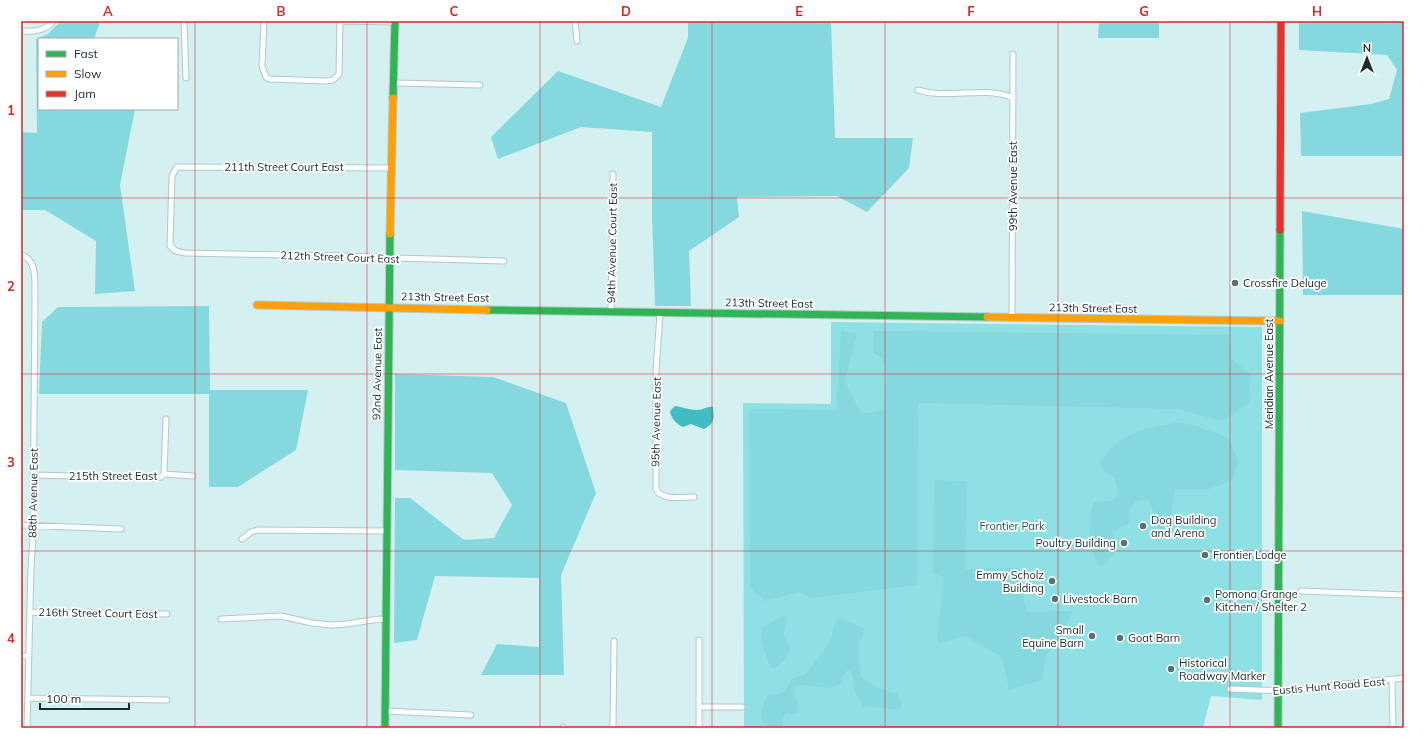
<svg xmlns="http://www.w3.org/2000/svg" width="1425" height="749" font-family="Mulish,sans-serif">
	<rect width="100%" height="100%" fill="#d5f0f1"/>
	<!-- green -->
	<path fill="#8fe0e4" d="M831,322l431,5v373l-51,-4 -8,32h-459l-1,-325 88,1z"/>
	<!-- forest -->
	<path fill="#85d9de" d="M61,21h38l1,1 -6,17h-55v70h96l-15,76 15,106 -40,3 1,-53 -51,-31h-24v-78l16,1 -1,-94 12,-5z
		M688,21h143l4,117h78l-4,30 -42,44 -30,-16 -100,1 2,20 -50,34 2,55h-36l-3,-91v-83l-71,-5 -83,32 -7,-22 67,-66 103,36 27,-69z
		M1099,21h60v17h-61z
		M1299,21h105v135h-103l-1,-43 71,-9 18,-5 8,-29 -10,-15 -88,-5z
		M1302,211l102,18v66h-101z
		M209,306l1,84h98l-12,60 -58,37h-29v-93h-170l3,-72 16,-15z
		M841,331l16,2 -12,48 16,32h10l13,-4 3,-35 -4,-15 -10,-6 1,-22 355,4 3,24 19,16 -2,28 -27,18 -44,-12 -260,-6 -1,182 -105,13 -13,-6 -34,9 -15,-13 -1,-175 3,-4 84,1z
		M395,374l98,3 73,26 30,90 -35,82 3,100h-83l16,-31 42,3v-69l-104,-2 -18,64 -23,3 1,-145h15l54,42 30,-2 18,-33 -20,-32 -97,-3z
		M1177,423l17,2 35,13 9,23 -5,19 -24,9h-34l-4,33 -10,9 -13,-32 -13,3 -6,9 1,12 -17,8 2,22 -13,14 -7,-6 -5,-25 1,-24 3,-10 17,-1 7,-6 -3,-17 -12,-7 -3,-9c4,-5 8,-11 13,-15 18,-17 40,-21 64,-24z
		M934,480l33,1 -2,88 51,-1 11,44 46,-1 -16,33 -11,11 -3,25 -34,10 -7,-33 -37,-21 -26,7 -2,-8 7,-58 -11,-3z
		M783,616l4,1 -3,18 6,14 -4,9 -11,11 -5,-2c-4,-14 -12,-26 -7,-40z
		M841,618l23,11 -1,8 -4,5 1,34 15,11 22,7 5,10 -3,6 -36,-4 -8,-14 -3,-19 -4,-3 -6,6 -1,8 -10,4 -28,-3 -7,1 -3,7 5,9 -1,10 -5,2 -5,-1 -4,4v8c-5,3 -9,5 -15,2 -12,-6 -4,-23 -1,-32 16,-1 18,-2 25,-17l12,-3 5,-5 13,-17 9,-15 5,-17z"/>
	<!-- water -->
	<path fill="#40bcc2" d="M675,406c7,1 15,4 22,4 6,0 11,-4 16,-3 1,12 2,16 -9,22l-13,-5 -8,3c-7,-3 -12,-9 -13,-16z"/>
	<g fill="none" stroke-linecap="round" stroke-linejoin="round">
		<!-- street casing -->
		<g stroke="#b3c9ca" stroke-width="7">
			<path id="street" d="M184,21l2,57
				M264,21l-2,45 4,11 3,2 56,2 8,-1 6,-6 1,-53
				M340,21l55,1
				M575,21l2,20
				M21,31c13,1 24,0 33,-10
				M394,83l86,2
				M918,90c5,1 10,3 15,3 26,3 55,-6 80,5
				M391,168l-214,-1 -5,9 -2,70 6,5 9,2 204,4 6,1 109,3
				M21,255c18,5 13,30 14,44l-2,237 -2,31 -4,161
				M611,312l2,-138
				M660,313l-4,58v118c5,12 27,8 38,8
				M1012,317l1,-263
				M164,474l2,-55
				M33,475l122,3 6,-1 3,-3 29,2
				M21,525l100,4
				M242,539l9,-7 6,-2 130,1
				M1301,591l103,4
				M30,612l137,2
				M221,619l60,-3 31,7 20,2 14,-1 34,-5 6,1
				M699,640v88
				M21,656h8
				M1392,680l1,48
				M1230,689l61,2 44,-6 69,-7
				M28,698l139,2
				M700,707h42
				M385,711l86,4
				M563,728v-1
				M613,728l1,-87"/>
		</g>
		<!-- fast casing -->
		<g stroke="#b3c9ca" stroke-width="9">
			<path id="fast" d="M393,98l2,-77
				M487,310l500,7
				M385,728l5,-494
				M1278,728l2,-498"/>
		</g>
		<!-- slow casing -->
		<g stroke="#b3c9ca" stroke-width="9">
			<path id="slow" d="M390,234l3,-136
				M257,305l230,5
				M987,317l293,4"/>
		</g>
		<!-- jam casing -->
		<g stroke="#b3c9ca" stroke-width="9">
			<path id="jam" d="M1280,230l1,-209"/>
		</g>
		<!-- street -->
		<use href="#street" stroke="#f9fdfd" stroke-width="5"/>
		<!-- fast -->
		<use href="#fast" stroke="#30b455" stroke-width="7"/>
		<!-- slow -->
		<use href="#slow" stroke="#ff9f0a" stroke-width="7"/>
		<!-- jam -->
		<use href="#jam" stroke="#e5322d" stroke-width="7"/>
	</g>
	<!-- grid -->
	<path fill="none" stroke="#d62828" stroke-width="1" stroke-opacity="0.55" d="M195,21v707M367,21v707M540,21v707M712,21v707M885,21v707M1058,21v707M1230,21v707M21,198h1383M21,374h1383M21,551h1383"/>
	<!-- markers -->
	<g fill="#5b7072" stroke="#fff" stroke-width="1.5">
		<circle cx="1235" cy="283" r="4"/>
		<circle cx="1143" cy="526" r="4"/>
		<circle cx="1124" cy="543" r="4"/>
		<circle cx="1205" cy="555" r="4"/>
		<circle cx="1052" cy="581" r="4"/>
		<circle cx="1055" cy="599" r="4"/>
		<circle cx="1207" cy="600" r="4"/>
		<circle cx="1092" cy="636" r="4"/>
		<circle cx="1120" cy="638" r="4"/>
		<circle cx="1171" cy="669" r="4"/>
	</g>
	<g text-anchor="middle" stroke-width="3.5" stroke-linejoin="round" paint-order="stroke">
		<!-- street labels -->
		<g font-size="11" fill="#192b2d" stroke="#fff">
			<text x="284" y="171">211th Street Court East</text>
			<text transform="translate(1013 186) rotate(-90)" y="4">99th Avenue East</text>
			<text transform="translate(612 243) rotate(-89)" y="4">94th Avenue Court East</text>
			<text transform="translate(340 257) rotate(2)" y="4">212th Street Court East</text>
			<text transform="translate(445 297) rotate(1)" y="4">213th Street East</text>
			<text transform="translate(769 303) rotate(1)" y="4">213th Street East</text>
			<text transform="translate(1093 308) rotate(1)" y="4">213th Street East</text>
			<text transform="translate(377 374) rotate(-89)" y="4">92nd Avenue East</text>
			<text transform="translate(1269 374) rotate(-90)" y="4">Meridian Avenue East</text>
			<text transform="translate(656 422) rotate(-89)" y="4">95th Avenue East</text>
			<text x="113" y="480">215th Street East</text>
			<text transform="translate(33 493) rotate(-89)" y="4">88th Avenue East</text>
			<text transform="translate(98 613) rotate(1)" y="4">216th Street Court East</text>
			<text transform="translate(1329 686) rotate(-5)" y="4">Eustis Hunt Road East</text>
		</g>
		<!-- poi labels -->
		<g font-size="11" fill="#192b2d" stroke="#fff" text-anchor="start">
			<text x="1243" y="287">Crossfire Deluge</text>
			<text x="1151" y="524">Dog Building<tspan x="1151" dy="13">and Arena</tspan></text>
			<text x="1116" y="547" text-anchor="end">Poultry Building</text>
			<text x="1213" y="559">Frontier Lodge</text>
			<text x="1044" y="579" text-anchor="end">Emmy Scholz<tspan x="1044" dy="13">Building</tspan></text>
			<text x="1215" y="598">Pomona Grange<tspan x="1215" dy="13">Kitchen / Shelter 2</tspan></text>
			<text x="1063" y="603">Livestock Barn</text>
			<text x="1084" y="634" text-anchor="end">Small<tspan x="1084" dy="13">Equine Barn</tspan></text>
			<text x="1128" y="642">Goat Barn</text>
			<text x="1179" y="667">Historical<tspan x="1179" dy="13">Roadway Marker</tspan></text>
		</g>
		<!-- park labels -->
		<g font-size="11" fill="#1b5255" stroke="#fff">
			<text x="1012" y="530">Frontier Park</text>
		</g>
	</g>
	<!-- border -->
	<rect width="1425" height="749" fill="none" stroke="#ffffff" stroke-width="44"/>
	<!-- legend -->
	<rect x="38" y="38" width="140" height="72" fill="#ffffff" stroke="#a3aaab"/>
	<rect x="46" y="51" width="20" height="6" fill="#30b455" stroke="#a3aaab"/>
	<text x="74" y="58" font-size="12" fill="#192b2d">Fast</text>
	<rect x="46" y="71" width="20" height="6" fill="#ff9f0a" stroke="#a3aaab"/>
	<text x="74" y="78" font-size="12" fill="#192b2d">Slow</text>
	<rect x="46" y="91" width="20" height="6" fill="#e5322d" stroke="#a3aaab"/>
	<text x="74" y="98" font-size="12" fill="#192b2d">Jam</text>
	<!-- north arrow -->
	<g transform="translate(1367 58)" stroke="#ffffff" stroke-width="3" paint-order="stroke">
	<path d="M0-3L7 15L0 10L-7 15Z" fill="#192b2d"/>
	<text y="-6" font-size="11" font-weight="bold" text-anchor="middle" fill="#192b2d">N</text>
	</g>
	<!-- scale -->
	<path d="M40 703v6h89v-6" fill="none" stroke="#192b2d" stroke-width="2"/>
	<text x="46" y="703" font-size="12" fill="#192b2d" stroke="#ffffff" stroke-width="3" paint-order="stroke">100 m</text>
	<rect x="22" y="22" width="1381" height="705" fill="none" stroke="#d62828" stroke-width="1.5"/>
	<g font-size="13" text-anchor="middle" font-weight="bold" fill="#d62828">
		<text x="108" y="16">A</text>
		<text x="281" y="16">B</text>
		<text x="454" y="16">C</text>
		<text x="626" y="16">D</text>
		<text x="799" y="16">E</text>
		<text x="971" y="16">F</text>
		<text x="1144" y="16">G</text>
		<text x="1317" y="16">H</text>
		<text x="11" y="115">1</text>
		<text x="11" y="291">2</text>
		<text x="11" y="467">3</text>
		<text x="11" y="643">4</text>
	</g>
</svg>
